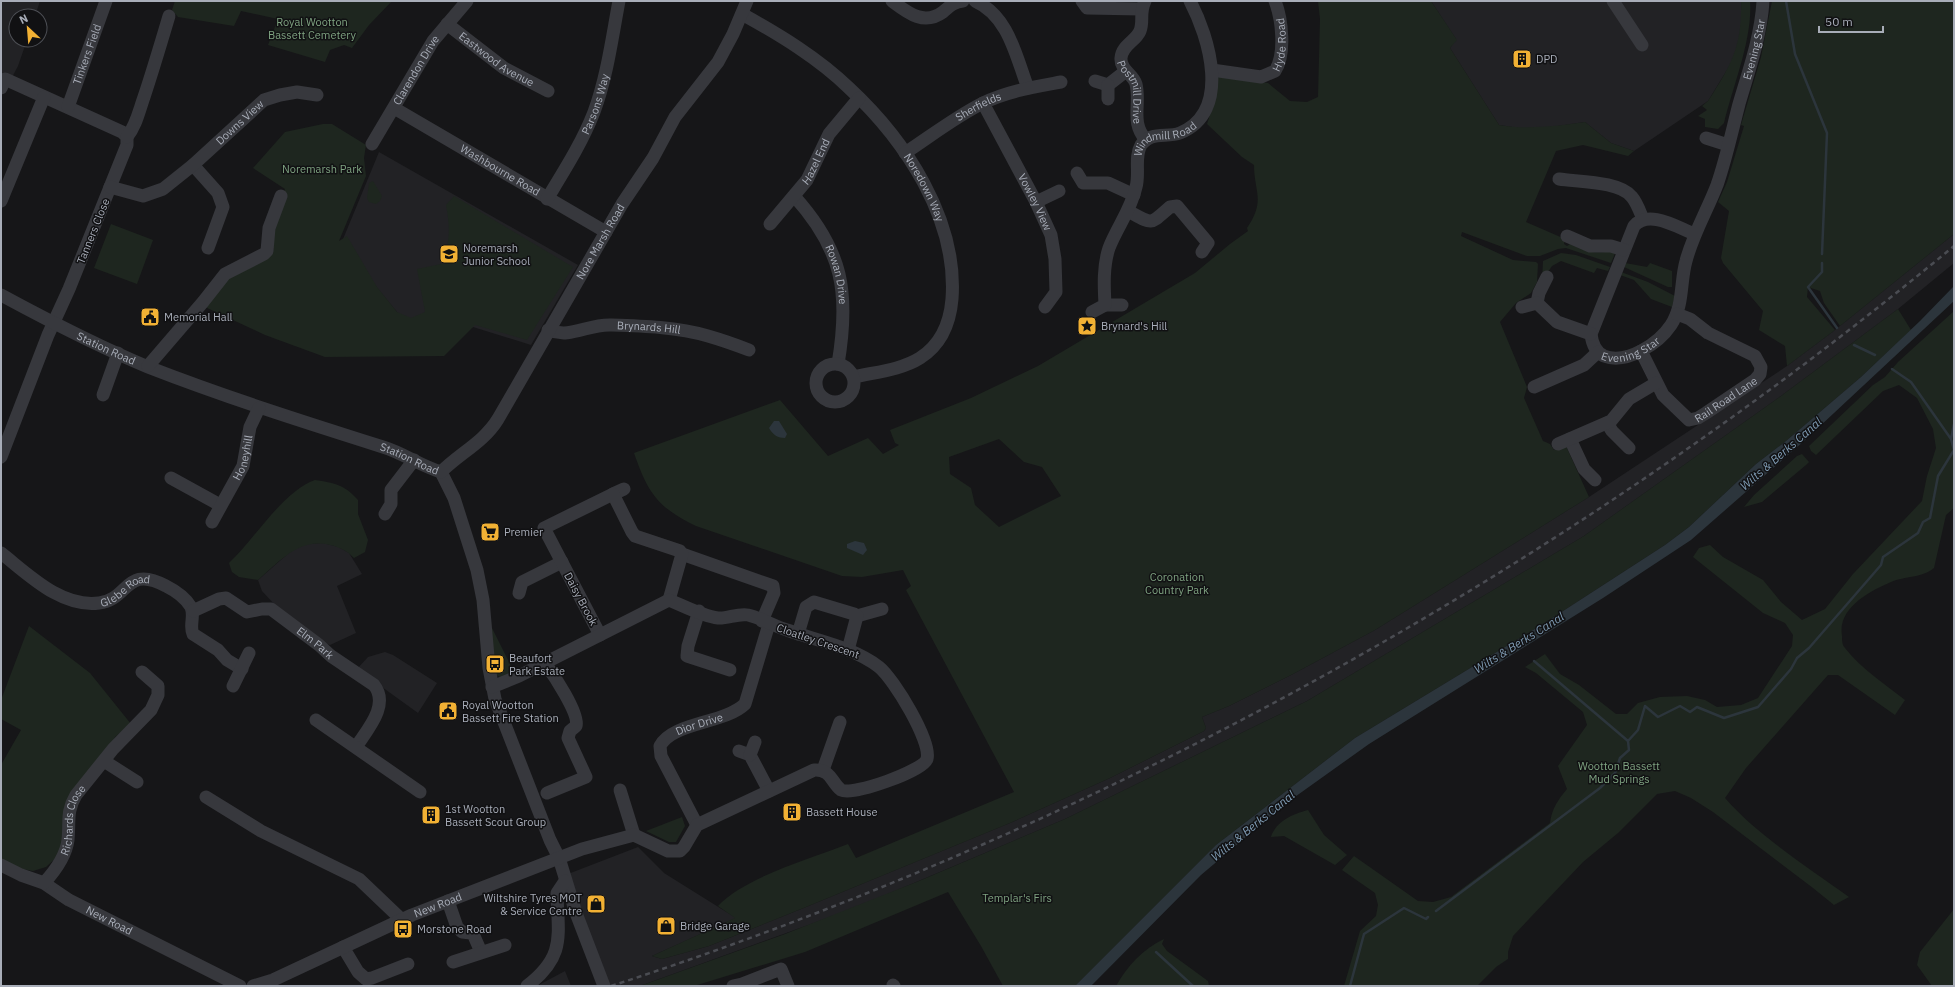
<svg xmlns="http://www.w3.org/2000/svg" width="1955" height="987" font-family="'IBM Plex Sans',sans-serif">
	<rect width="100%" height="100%" fill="#161618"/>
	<!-- built -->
	<path fill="#222225" d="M1,1h39l-5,15h-19v24h11l-9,26 -11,21 -6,-3z
		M1431,1h310l1,23 -7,33 -27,44 -74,50 -23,-8 -26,-21 -40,6h-27l-19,-3 -49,-77 6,-9z
		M379,152l199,113 -47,80 -58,-18 -44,24 -88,-107z
		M1954,234v29l-56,46 -117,87 -197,140 -277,165 -242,118 -215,91 -210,76h-31l-41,-112 70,-27 26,26 72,45 -84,38 10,3 47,-13 97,-39 204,-84 100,-45 94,-47 2,-3 -4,-11 27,-11 64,-32 82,-44 214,-133 198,-131 48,-36z
		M323,543l16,4 10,6 13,21 -25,12 19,47 -26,12 -8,-3 -47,-37 -13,-14 -4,-11 33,-29 14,-7z
		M385,652l8,3 44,28 -19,30 -61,-44 11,-12z
		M565,971l6,15h-34z"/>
	<!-- green -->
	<path fill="#1e261f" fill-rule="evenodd" d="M175,1h217l-23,24 -17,23 -8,-3 -14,5 -5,12 -57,-17 10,-26 -37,-8 -7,15 -56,-9 -6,-7z
		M1318,1h113l26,39 -7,8 49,77c30,5 57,1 86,-3l26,21 23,8 -6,5 -45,-11 -27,6 -30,71 39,17 -1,5 3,2 3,-2c21,10 23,9 46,7l-5,12 -45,-15 -8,1 -18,7h-13l-65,-24 -1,4 52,24 23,2 2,2 -1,18 -6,11 -15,10 -16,19 27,65 -3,11 19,43 7,3 4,6 12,-4 23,51 -214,133 -82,44 -64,32 -27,11 4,11 -2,3 -94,47 -100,45 -204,84 -97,39 -47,13 -10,-3 83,-38 -17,-12c27,-29 92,-47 130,-62l8,14 158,-66 -108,-202 5,-4 -8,-16 -41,7 -20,-1 -146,-50c-39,-19 -48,-33 -62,-73l146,-53 48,56 40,-18 15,16 16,-9 -4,-2 -5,-13 81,-32 67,-32 157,-93 35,-29 18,-13 -1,-3c19,-28 7,-36 7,-63l-12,-8 -35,-33 9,-28 2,-20 50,7 22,18 17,1 11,-5 2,-78zM999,439l25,23 18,5 19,29 -62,31 -24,-22 -4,-17 -21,-14 -1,-17z
		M1741,1h9c3,37 -17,85 -26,122l-6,6 -13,-2v-8l-7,-3 9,-6 -5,-4 6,-5c24,-37 34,-55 33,-100z
		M1772,1h182v233l-114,92 -16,-23 -4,-12 -12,-4 -1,10 28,33 -48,36 -2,-20 -26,-16 4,-19 -40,-48 -2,-5 8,-47 -11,-9 9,-20 17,-56 -3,-1 20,-68z
		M323,124h9l34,21 -2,13 2,18 -27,65 8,-5 30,51 20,25 14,6 14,-6 -8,-43 29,-6c-1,-11 1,-13 2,-22 2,-12 0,-25 -2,-36l8,-9 119,71 -46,73 -52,-15 -31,31 -119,1 -60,-22 -60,-28 22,-30 46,-24c1,-7 -1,-13 0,-19 2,-16 7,-30 12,-45l-32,-21 32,-36z
		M373,181l9,15 -2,5 -4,3 -7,-2 -2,-4 2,-15z
		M111,224l42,16 -16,44 -43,-16z
		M1561,253l15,2 34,12 -2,4 -11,-3 -3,5 -33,-12 -9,5 -10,15 1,-20z
		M1625,263l22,4 3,-4 22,8v16h-4l-44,-20z
		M1621,272l27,10 27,14 -3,11 -21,-8 -17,-19 -14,-5z
		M1898,309l13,21 -50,47 -75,64 -30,23 -67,63 -24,18 -122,79 -188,114 -139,107 -141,141h-72l-22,-40 -33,-54 -143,60 -111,34h-54l145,-52 134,-53 146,-62 242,-118 277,-165 197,-140z
		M1954,311v197l-8,7 -12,53c-12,10 -29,8 -43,14 -21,9 -54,26 -49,54 0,4 0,9 3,12 15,20 40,36 60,52l-10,15 -57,-40h-10l-82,93 -21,30c32,37 84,70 124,99l-15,8 -21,-17 -100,-76 -22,-14 -16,-7 -18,3 -39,39 -35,29 -70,74 -5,16v7l-12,8 -19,19h-133l16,-55 16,-15 2,-11 -3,-12 -33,-23 12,-14 64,45 15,1 18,-5 99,-74c2,-15 8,-23 17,-34l-9,-23 29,-41 -4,-13 -47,-39 -11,-6 20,-13 15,20 19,11 37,29h11l11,-11 22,-6 27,-1 18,4 12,7 24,-2 17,-7 34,-52 1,-11 -8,-12 -22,-10 -70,-56 6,-9 11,-3 13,12 40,23 18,22 21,18 23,-11 28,-35 69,-73 5,-25 9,-28 -3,-19 -16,-31 -18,-13 -16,6 -67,64 -5,-4 -2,-5 64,-61 12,-8 13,-15z
		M1802,454l7,8 -3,3 -44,37 -18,5 10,-12 43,-39z
		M315,480c19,3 29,4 43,20v14l10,26 -3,12 -11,6c-7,-7 -14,-11 -24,-13 -31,-8 -51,17 -72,35l-19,-3 -7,-5 -3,-9c25,-23 54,-72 86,-83z
		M490,624l25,50 -13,4 -6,-3z
		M29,626l61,47 41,51 -16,13 -4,8 -32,41 -15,55 -6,15 -12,11 -13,4 -16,-3 -16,-9v-94l20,-35 -20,-11v-19z
		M1308,810l16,25 23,20 -12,10 -51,-29 -13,1c5,-16 22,-23 37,-27z
		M682,817l3,9 -9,16h-7l-23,-11z
		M1954,909v77h-22l-15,-21 3,-13z
		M1164,939l-2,5 5,7 41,30 1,5h-93c11,-20 27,-37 48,-47z"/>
	<!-- water -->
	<path fill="#2c353c" d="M1954,286v15l-150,140 -113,99 -88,58 -234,146 -84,60 -84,71 -110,111h-16l141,-141 139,-107 188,-114 122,-79 24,-18 67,-63 30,-23 75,-64 59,-56z
		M774,421h5l8,13 -2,4c-7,0 -12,-3 -16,-10z
		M855,541l9,2 3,7 -4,5 -16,-7v-4z"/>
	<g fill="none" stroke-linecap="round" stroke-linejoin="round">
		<!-- stream -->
		<path stroke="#2c353c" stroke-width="2.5" d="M1786,1l9,53 32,79 -5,121
			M1822,263v9l-14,15 29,41
			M1854,345l21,10
			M1892,369l19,13 40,57
			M1534,661l94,80
			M1436,911l164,-123 15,-15 5,-15 9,-8 -1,-9 10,-11 7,-24 13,11 22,-11 10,6 7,-5 27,11 34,-11 33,-38 6,-11 12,-10 72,-83 2,-8 35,-24 5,-11 7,-4 8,-42 16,-26 -3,-11 3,-15
			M1156,952l37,34
			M1350,986l14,-52 40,-26 22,11 2,-2"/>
		<!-- minor -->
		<g stroke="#37383d" stroke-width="13">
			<path d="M892,1c16,12 32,25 51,11 7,-6 11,-10 20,-11"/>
			<path d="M975,1c34,15 41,56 53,87"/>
			<path d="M1082,1l5,7 54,1"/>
			<path id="s1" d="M1145,1c-6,12 -1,20 -5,30 -4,10 -18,14 -19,27 -1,12 12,16 15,26 5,21 -6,38 10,56"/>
			<path d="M1613,1l29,44"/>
			<path id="s2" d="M742,14c38,21 76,44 107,74 56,52 109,131 103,211 -2,24 -10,45 -32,59 -19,12 -45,14 -66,19"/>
			<path id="s3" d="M447,24l57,44 44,23"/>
			<path id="s4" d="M1212,70l49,7 14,-6c11,-17 7,-52 0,-70"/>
			<path d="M1095,81l13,4 18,-14"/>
			<path d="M1108,85v14"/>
			<path d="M1,88l4,-9 117,53 5,5v8l-58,144 -21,46 -47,122"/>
			<path id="s5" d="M983,103l53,99 15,33 4,24 1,33 -11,15"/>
			<path id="s6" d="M68,107l38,-106"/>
			<path id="s7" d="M394,108l212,124"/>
			<path d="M127,137c9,-11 12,-26 17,-40 9,-27 17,-54 25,-81"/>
			<path d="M1706,138l22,7"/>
			<path id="s8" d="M372,144l61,-103 34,-40"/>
			<path id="s9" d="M905,153c26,-17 50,-36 78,-50 25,-12 51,-16 78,-21"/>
			<path d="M193,165l25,28 5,14 -15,41"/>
			<path d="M1077,173l6,10h25l26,12"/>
			<path d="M1559,179c19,3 61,2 73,18 5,6 8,15 11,22"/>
			<path id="s10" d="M110,187l33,9 20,-7 30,-24 71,-65 16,-5 17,-3 20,3"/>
			<path id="s11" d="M794,196c49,54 56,97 44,168"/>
			<path id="s12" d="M547,199c17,-28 35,-56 47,-87 13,-35 18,-74 25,-111"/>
			<path d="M1,201l43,-104"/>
			<path d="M1036,202l23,-11"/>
			<path d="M1128,211c26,14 21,14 42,-4l7,-1 31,37 -6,9"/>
			<path id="s13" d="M770,224l37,-44 22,-46 30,-36"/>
			<path id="s14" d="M1695,234c-17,-6 -46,-25 -61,-8l-43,108c1,9 4,18 13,22 23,9 55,-13 67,-31 13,-20 9,-43 15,-64 7,-27 21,-50 31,-76 9,-26 15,-54 22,-81 10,-34 22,-68 24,-103"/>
			<path d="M1567,236l23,10h21l13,4"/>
			<path id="s15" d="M1,295c48,26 96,51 147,72 77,30 156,55 235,80 20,6 38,19 58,25l13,26 23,72 6,30 6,68 6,31 55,141 9,18 17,55 28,73"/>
			<path d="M1537,303l2,-10 8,-16"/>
			<path d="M1105,305h17"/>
			<path d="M1522,307l15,-4 20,19 34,12"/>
			<path id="s16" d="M1092,312l13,-7c-1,-19 -2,-39 4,-57 8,-21 22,-38 27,-61 4,-13 -2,-30 5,-42 9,-14 26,-7 39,-12 52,-21 29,-96 10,-132"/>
			<path id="s17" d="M548,330c24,9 39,-6 63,-5 32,1 66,2 97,11 14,4 28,9 41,14"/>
			<path id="s18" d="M1641,351l22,44 26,25 9,-2 8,-5 49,-33 5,-6 1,-7 -6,-11 -47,-23 -18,-14 -13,-5"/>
			<circle cx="835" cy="383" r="19"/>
			<path d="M148,366l55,-64 22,-28 39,-20 3,-3 2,-23 12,-32"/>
			<path d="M1534,387l50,-22 14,-13"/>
			<path d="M103,395l15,-42"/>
			<path d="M1607,423l5,8 17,17"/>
			<path d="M1570,439l14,30 11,11"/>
			<path d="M1558,444l53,-23 18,-22 27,-16"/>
			<path id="s19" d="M441,472c19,-19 43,-30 57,-53l124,-215 31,-46 22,-41 43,-55 15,-28 14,-33"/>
			<path d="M171,478l49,27"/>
			<path d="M613,494l11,-5"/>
			<path d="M385,514l6,-10v-14l23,-30"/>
			<path id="s20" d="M212,522l31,-56 7,-39 9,-19"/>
			<path id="s21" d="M1,553c27,21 60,55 98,50 30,-3 26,-39 67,-17 10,5 19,11 25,21 4,9 -2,19 2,27l25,16 9,10 15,9"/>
			<path d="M682,554l91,32 1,7 -12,28"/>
			<path d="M519,593l3,-11 40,-20"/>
			<path id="s22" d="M193,611l26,-12 7,-1 21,14 15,-3h9l48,36 12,11 43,29c16,20 -7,45 -18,62"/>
			<path d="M699,611l-11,35 -1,10 43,14"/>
			<path d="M857,616l25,-7"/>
			<path d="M798,634l8,-27 8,-5 40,12 3,2 -9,34"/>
			<path d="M600,635l-56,-107 69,-34 19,38 3,4 45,15 2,3 -13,46"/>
			<path d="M545,663c8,11 35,51 31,63l-6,5 -2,7 18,39 -39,16"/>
			<path d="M233,686l16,-33"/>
			<path d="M316,720l104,72"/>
			<path d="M739,751l11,4 19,36"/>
			<path d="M750,755l5,-13"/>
			<path d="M104,761l33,21"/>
			<path d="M823,770l17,-48"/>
			<path d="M620,790l14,45"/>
			<path d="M206,797l55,34 98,48 43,41"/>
			<path id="s23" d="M697,825l-36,-69 -1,-10c13,-24 64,-22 85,-42l24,-80"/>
			<path id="s24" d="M1,865l20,10 23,8 25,17 171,86"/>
			<path id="s25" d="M44,883c11,-12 22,-27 24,-43 2,-19 -2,-28 8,-45l37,-46 38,-39 7,-15v-9l-16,-14"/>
			<path d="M448,901l9,26 5,5 9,1 3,3 7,16"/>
			<path d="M343,947l15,25 8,7 6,-1 36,-14"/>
			<path d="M453,962l52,-17"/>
			<path d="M893,985l1,1"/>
			<path id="s26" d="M253,986l20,-6 139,-65 170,-66 52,-14 34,16h12l4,-4 13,-22 117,-55c17,-1 17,12 27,20 12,6 82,-19 86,-31 5,-17 -33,-80 -48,-92 -26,-20 -61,-26 -92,-37 -13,-4 -26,-12 -39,-15 -10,-2 -21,4 -30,3 -16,-2 -34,-12 -49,-18l-150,76 -27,11"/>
			<path d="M527,986c39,-30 31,-50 30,-93l8,-12"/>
			<path d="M733,986l9,-2 39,-15 7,17"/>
		</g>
		<!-- rail -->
		<path stroke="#4a4c52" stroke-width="2.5" stroke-dasharray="5 4" stroke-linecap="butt" d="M611,986c487,-158 948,-413 1343,-740"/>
	</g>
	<!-- icons -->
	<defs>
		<g id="building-square" transform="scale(1)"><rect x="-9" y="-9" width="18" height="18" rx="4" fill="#f2b134" stroke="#111113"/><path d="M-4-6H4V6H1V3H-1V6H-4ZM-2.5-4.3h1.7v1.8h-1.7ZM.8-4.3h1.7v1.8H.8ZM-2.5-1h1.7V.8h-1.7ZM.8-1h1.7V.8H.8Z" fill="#111"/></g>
		<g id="school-square" transform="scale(1)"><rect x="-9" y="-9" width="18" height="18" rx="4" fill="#f2b134" stroke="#111113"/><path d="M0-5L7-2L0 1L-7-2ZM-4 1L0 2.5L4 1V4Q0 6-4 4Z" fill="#111"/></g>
		<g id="civic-square" transform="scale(1)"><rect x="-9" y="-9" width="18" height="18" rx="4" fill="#f2b134" stroke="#111113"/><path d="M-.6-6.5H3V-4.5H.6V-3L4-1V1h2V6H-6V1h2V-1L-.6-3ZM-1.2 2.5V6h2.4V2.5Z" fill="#111"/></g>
		<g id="sight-square" transform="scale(1)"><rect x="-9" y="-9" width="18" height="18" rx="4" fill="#f2b134" stroke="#111113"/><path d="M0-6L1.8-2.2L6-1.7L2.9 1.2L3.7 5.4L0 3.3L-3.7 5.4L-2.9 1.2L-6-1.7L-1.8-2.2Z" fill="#111"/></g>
		<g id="supermarket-square" transform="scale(1)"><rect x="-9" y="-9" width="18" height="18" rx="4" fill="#f2b134" stroke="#111113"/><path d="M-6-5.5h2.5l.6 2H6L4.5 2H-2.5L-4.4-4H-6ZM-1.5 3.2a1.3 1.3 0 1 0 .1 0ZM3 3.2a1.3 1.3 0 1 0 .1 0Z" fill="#111"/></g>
		<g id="bus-square" transform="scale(1)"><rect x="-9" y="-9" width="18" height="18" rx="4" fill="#f2b134" stroke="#111113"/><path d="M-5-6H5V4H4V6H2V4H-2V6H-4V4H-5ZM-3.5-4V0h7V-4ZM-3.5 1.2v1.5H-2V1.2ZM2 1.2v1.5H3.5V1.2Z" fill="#111"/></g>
		<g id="shop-square" transform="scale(1)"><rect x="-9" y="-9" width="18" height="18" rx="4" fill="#f2b134" stroke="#111113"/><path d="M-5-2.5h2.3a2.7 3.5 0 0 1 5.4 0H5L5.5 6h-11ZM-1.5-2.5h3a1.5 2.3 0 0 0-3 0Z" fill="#111"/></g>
	</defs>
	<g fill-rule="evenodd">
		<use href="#building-square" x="1522" y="59"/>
		<use href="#school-square" x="449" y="254"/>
		<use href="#civic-square" x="150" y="317"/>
		<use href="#sight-square" x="1087" y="326"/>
		<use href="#supermarket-square" x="490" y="532"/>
		<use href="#bus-square" x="495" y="664"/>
		<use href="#civic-square" x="448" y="711"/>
		<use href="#building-square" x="792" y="812"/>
		<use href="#building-square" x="431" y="815"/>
		<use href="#shop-square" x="596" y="904"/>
		<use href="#shop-square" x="666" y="926"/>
		<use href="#bus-square" x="403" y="929"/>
	</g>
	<g text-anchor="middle" stroke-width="3" stroke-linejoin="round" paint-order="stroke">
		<!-- park labels -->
		<g font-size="11" fill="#7fa381" stroke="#111113">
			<text x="312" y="26">Royal Wootton<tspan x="312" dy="13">Bassett Cemetery</tspan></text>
			<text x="322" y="173">Noremarsh Park</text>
			<text x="1177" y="581">Coronation<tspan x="1177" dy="13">Country Park</tspan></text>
			<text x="1619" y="770">Wootton Bassett<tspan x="1619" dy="13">Mud Springs</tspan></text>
			<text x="1017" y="902">Templar's Firs</text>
		</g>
		<!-- street labels -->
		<g font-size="11" fill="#a8adb8" stroke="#111113">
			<text dy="4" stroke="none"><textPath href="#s4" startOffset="92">Hyde Road</textPath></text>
			<text dy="4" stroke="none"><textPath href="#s14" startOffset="576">Evening Star</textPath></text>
			<text dy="4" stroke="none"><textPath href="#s6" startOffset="56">Tinkers Field</textPath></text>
			<text dy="4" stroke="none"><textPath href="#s3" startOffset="61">Eastwood Avenue</textPath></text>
			<text dy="4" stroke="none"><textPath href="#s8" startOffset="86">Clarendon Drive</textPath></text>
			<text dy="4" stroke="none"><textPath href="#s1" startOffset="101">Postmill Drive</textPath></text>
			<text dy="4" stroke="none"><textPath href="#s12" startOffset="107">Parsons Way</textPath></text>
			<text dy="4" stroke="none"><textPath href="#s9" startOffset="87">Sherfields</textPath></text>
			<text dy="4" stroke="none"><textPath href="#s10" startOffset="157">Downs View</textPath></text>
			<text dy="4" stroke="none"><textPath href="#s16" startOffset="206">Windmill Road</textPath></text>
			<text dy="4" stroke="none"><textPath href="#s13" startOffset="78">Hazel End</textPath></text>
			<text dy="4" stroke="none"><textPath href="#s7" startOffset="123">Washbourne Road</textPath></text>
			<text dy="4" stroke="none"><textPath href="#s2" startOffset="256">Noredown Way</textPath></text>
			<text dy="4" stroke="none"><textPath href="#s5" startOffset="112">Vowley View</textPath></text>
			<text transform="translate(93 231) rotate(-68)" y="4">Tanners Close</text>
			<text dy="4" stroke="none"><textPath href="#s19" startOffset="283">Nore Marsh Road</textPath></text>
			<text dy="4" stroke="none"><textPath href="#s11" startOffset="91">Rowan Drive</textPath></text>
			<text dy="4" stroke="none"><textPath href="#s17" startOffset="102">Brynards Hill</textPath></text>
			<text dy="4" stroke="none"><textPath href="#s14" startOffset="237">Evening Star</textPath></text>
			<text dy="4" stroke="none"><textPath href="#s15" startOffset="118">Station Road</textPath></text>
			<text dy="4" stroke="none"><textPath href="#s18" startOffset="128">Rail Road Lane</textPath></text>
			<text dy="4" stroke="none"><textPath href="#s20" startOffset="72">Honeyhill</textPath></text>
			<text dy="4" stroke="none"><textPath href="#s15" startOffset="441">Station Road</textPath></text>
			<text dy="4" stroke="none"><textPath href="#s21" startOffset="143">Glebe Road</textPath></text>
			<text transform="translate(581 599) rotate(62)" y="4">Daisy Brook</text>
			<text transform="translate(818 641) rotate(19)" y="4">Cloatley Crescent</text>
			<text dy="4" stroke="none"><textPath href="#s22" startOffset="141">Elm Park</textPath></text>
			<text dy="4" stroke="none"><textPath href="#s23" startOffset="134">Dior Drive</textPath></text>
			<text dy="4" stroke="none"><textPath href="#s25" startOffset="71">Richards Close</textPath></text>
			<text dy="4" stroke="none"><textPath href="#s26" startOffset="202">New Road</textPath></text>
			<text dy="4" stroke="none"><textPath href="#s24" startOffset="122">New Road</textPath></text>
		</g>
		<!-- poi labels -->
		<g font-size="11" fill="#a8adb8" stroke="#111113" text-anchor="start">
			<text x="1536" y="63">DPD</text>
			<text x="463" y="252">Noremarsh<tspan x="463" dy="13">Junior School</tspan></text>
			<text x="164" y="321">Memorial Hall</text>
			<text x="1101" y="330">Brynard's Hill</text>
			<text x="504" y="536">Premier</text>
			<text x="509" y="662">Beaufort<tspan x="509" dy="13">Park Estate</tspan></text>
			<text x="462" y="709">Royal Wootton<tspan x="462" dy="13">Bassett Fire Station</tspan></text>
			<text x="445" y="813">1st Wootton<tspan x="445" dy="13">Bassett Scout Group</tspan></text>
			<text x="806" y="816">Bassett House</text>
			<text x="582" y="902" text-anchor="end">Wiltshire Tyres MOT<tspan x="582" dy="13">&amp; Service Centre</tspan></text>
			<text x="680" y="930">Bridge Garage</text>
			<text x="417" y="933">Morstone Road</text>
		</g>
		<!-- water labels -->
		<g font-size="12" font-style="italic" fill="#7f9bb3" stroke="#111113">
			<text transform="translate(1781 454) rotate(-41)" y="4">Wilts &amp; Berks Canal</text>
			<text transform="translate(1519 643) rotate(-32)" y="4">Wilts &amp; Berks Canal</text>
			<text transform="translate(1253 826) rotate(-39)" y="4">Wilts &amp; Berks Canal</text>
		</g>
	</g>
	<!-- border -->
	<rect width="1955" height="987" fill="none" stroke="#a8adb8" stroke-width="4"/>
	<!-- north arrow -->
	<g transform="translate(28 28) rotate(334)"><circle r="19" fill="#111113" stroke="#4d4f55"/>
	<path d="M0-3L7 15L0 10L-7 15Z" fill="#f2b134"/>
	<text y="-6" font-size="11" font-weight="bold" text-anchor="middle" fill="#a8adb8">N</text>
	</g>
	<!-- scale -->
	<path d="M1819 26v6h64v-6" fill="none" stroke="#a8adb8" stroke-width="2"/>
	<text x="1825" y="26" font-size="12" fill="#a8adb8" stroke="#111113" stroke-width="3" paint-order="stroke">50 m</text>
</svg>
